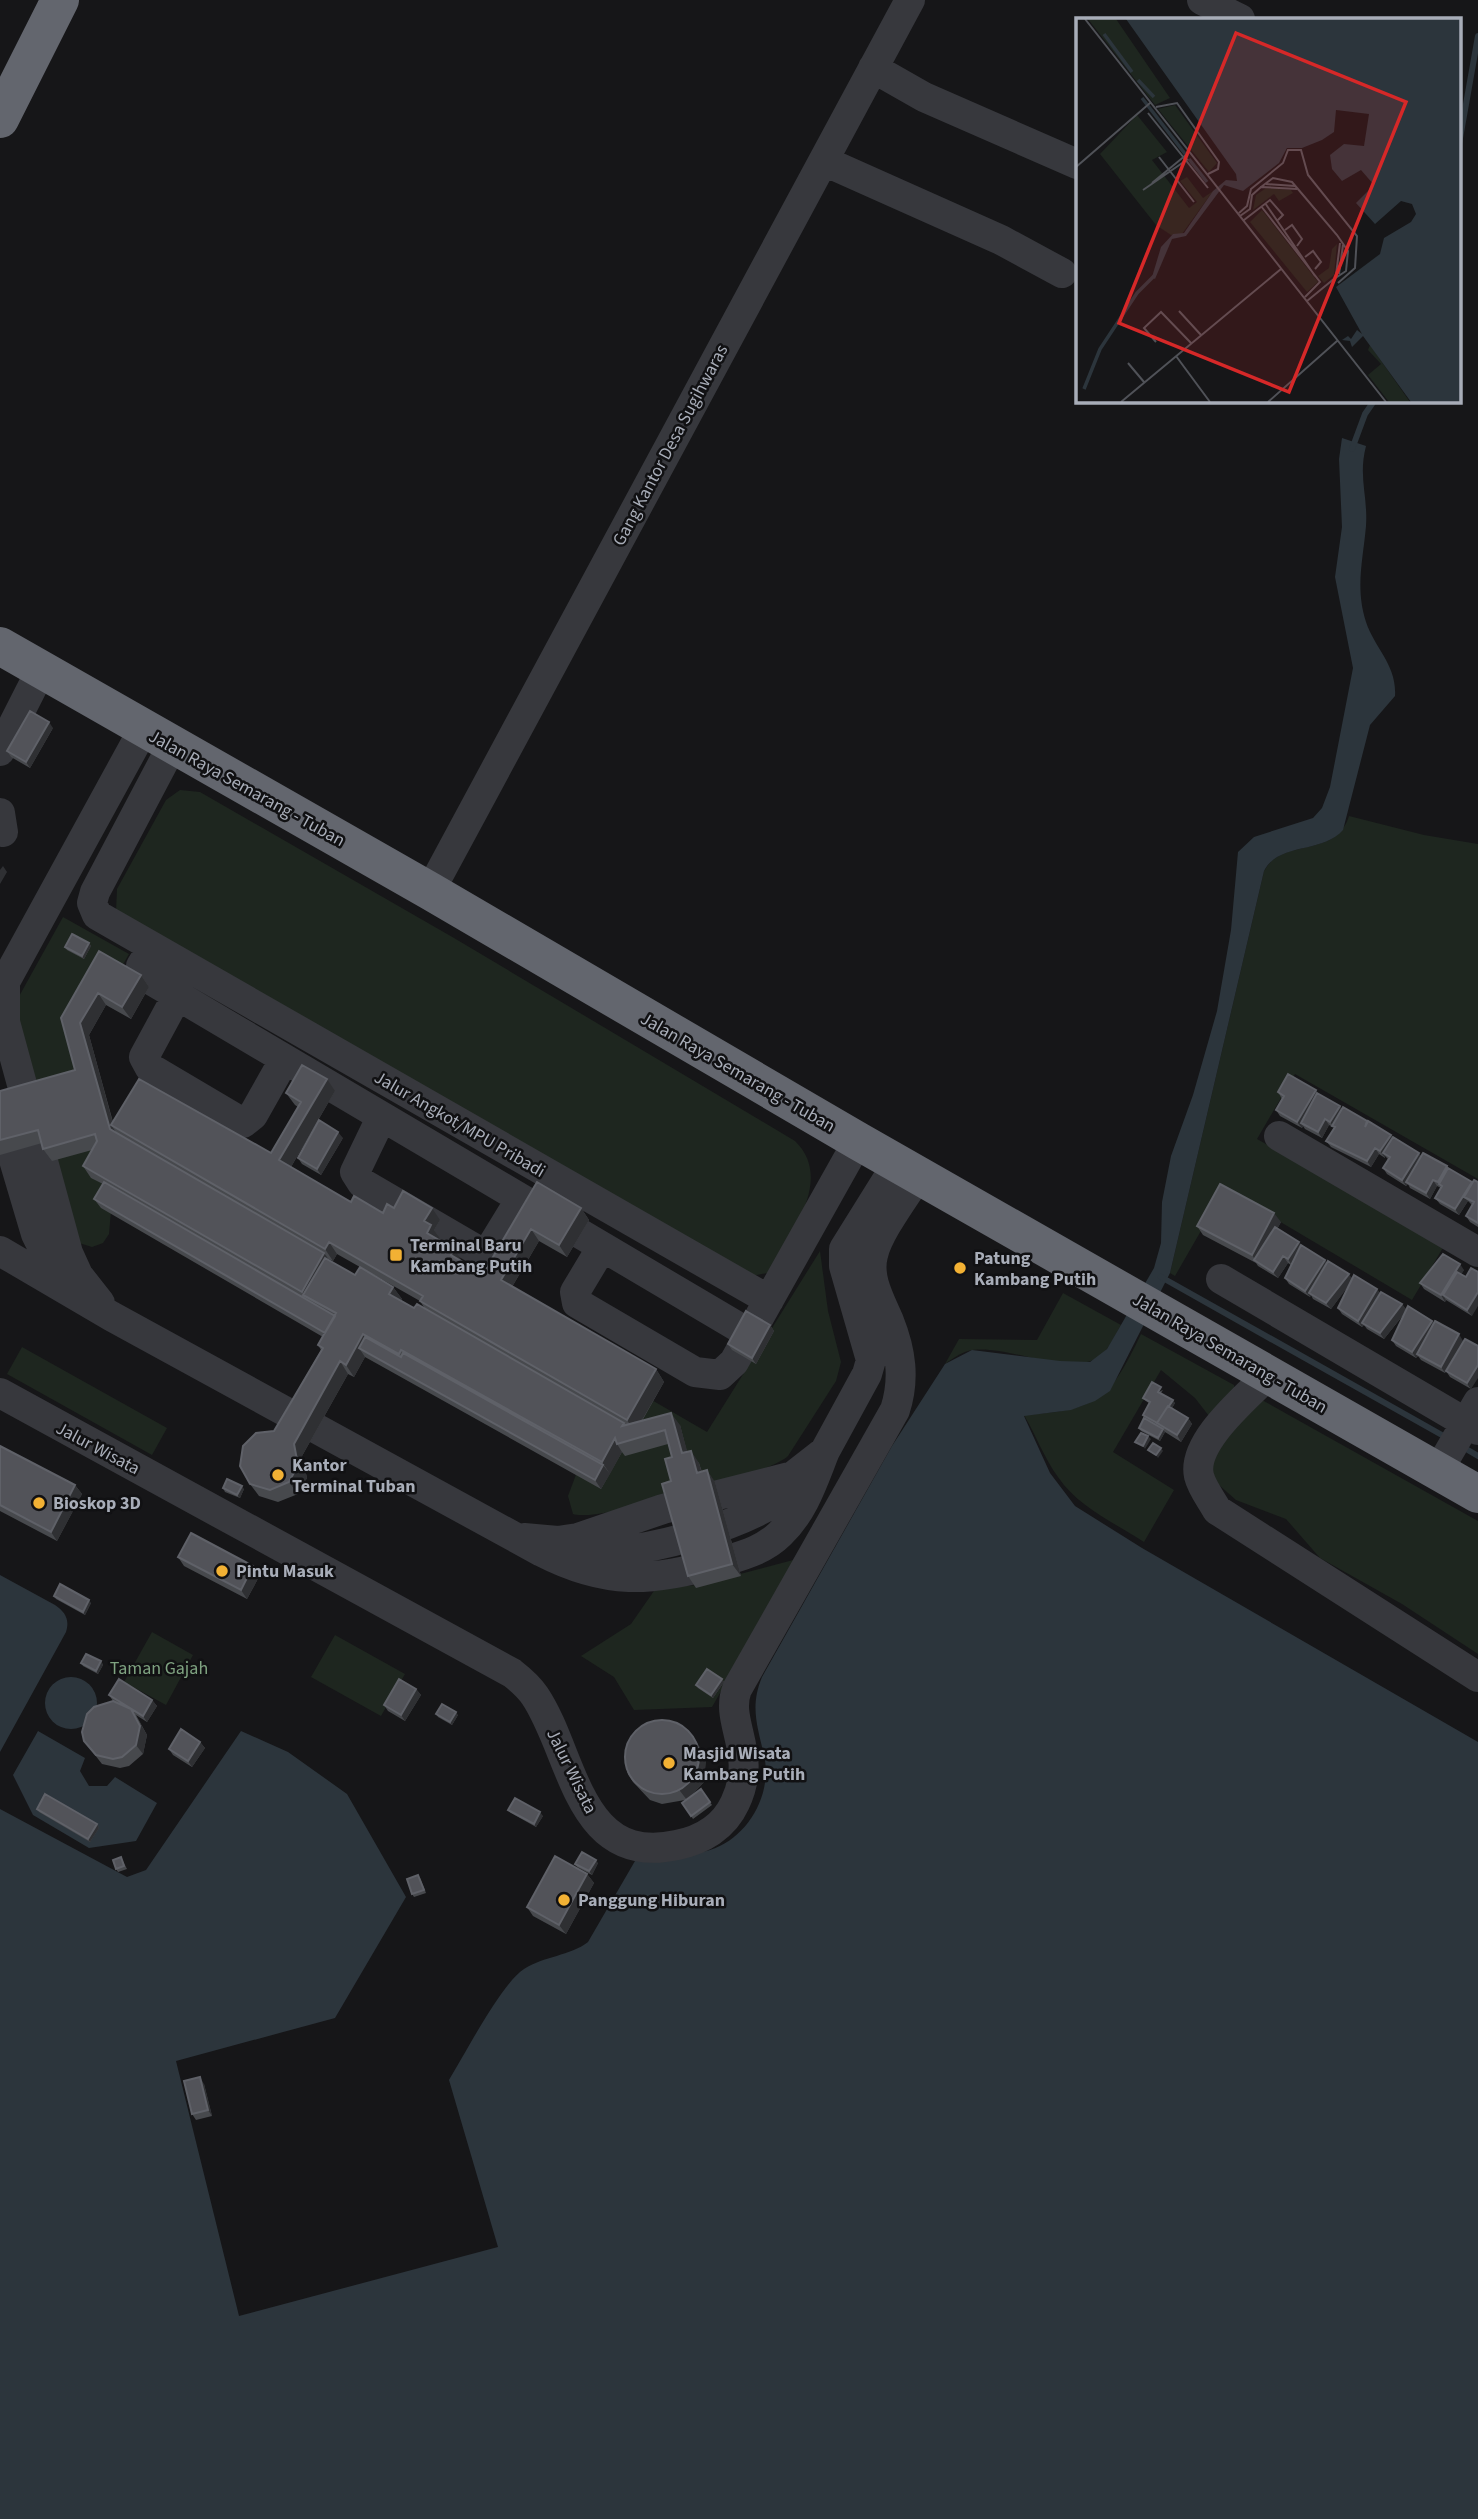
<svg xmlns="http://www.w3.org/2000/svg" width="1478" height="2519" font-family="'Source Sans 3',sans-serif">
	<rect width="100%" height="100%" fill="#161618"/>
	<!-- green -->
	<path fill="#1e261f" d="M180,790l20,2 254,146 341,203c38,37 -2,88 -21,125l-7,7 -15,3 -636,-364 1,-23 49,-89z
		M1349,816l75,19 54,9v335l-183,-105 -38,65 187,107 -32,54 -187,-111 -50,87 -5,-3 94,-402c18,-34 72,-12 85,-55z
		M63,917l66,37 -53,93 36,152 -3,35 -6,9 -11,4 -13,-4 -63,-214 1,-29z
		M820,1251l8,60 13,51 -5,19 -48,75c-20,19 -192,67 -215,58l-5,-18 9,-24 24,12 49,-85 57,33z
		M1063,1293l58,32c-6,10 -11,23 -21,31 -30,23 -96,-14 -132,-5 -8,2 -16,8 -23,13l14,-25 78,1z
		M1141,1334l93,51 1,13 -26,18 -14,-18 -34,-28 -48,82 61,38 -30,52c-29,-19 -66,-35 -86,-65 -14,-19 -22,-42 -34,-62 73,-5 85,-14 117,-81z
		M22,1347l145,81 -15,27 -145,-81z
		M1262,1400l216,121v133l-76,-50 -82,-46 -34,-39 -50,-19 -17,-15 -9,-15 2,-17z
		M797,1559l-85,148 -78,3 -20,-33 -33,-21 50,-32 25,-36 42,-3z
		M152,1632l41,23 -27,50 -42,-23z
		M335,1635l70,39 -24,42 -70,-39z"/>
	<!-- water -->
	<path fill="#2c353c" d="M1342,438l24,8c-8,31 2,50 0,80 -3,34 -11,62 0,96 9,27 31,43 29,74l-25,29 -27,105c-21,24 -64,12 -79,41l-94,402 -60,118 -15,10 -24,9 -47,6 26,57 25,33 67,42 336,194v777h-1478v-710l127,68 19,-7 95,-139 47,21 59,42 59,103 -71,121 -159,43 63,255 259,-69 -49,-167c16,-26 52,-96 75,-111 20,-13 46,-13 64,-27l47,-81c24,-5 51,-3 75,-11 38,-12 63,-56 54,-95 -7,-30 -14,-49 -2,-78l130,-231 53,-82 27,-14 88,11 30,1 17,-13 47,-81 7,-25 1,-41 9,-46 22,-61 24,-84 14,-81 7,-78 16,-15 59,-19 9,-10 8,-21 23,-119 -18,-91 7,-50 -3,-68z
		M0,1575l55,30c10,7 15,14 11,27l-66,120z
		M45 1703a26 26 0 1 1 52 0a26 26 0 1 1-52 0Z
		M38,1731l47,27 -5,13 9,15h18l8,-9 42,26 -21,38 -47,7 -56,-33 -20,-40z"/>
	<g fill="none" stroke-linecap="round" stroke-linejoin="round">
		<!-- stream -->
		<path stroke="#2c353c" stroke-width="6" d="M1459,144l19,-108
			M1352,449l13,-35 9,-13
			M1161,1277l288,162
			M1461,1446l17,10"/>
		<!-- minor -->
		<path stroke="#37383d" stroke-width="30" d="M1202,0l38,19
			M873,68l51,29 153,67
			M824,161l177,79 61,33
			M172,746l-77,146 -3,11 5,12 672,385
			M0,751l41,-81
			M0,813l3,19
			M430,891l480,-891
			M152,948l-11,18 5,11 604,357
			M5,983v39l63,231 10,22 22,28
			M0,991l143,-261
			M177,996l-33,61 6,11 93,55 10,-8 31,-55
			M0,1113l36,121 9,18 29,32
			M381,1118l-26,54 7,11 120,70 8,-4 30,-49
			M1279,1136l199,116
			M602,1247l-27,45 2,11 118,69 25,3 14,-13 124,-221
			M0,1251l111,65 431,236c64,33 109,30 176,11 22,-7 45,-12 62,-29 24,-23 33,-53 45,-83
			M1221,1279l257,151
			M1268,1375c-21,22 -77,67 -69,101 3,12 12,23 18,34l261,167
			M0,1393l512,280c9,7 17,14 23,23 39,58 42,171 142,149 25,-5 47,-18 58,-42 24,-50 -11,-80 2,-114l158,-279c10,-31 6,-59 -6,-89 -9,-21 -22,-43 -16,-66 5,-23 32,-58 45,-79
			M1438,1471l40,-69
			M524,1538l34,3 20,-3 85,-29 130,-33 32,-25 42,-77 4,-14 -27,-94v-17l53,-85
			M560,1551c59,13 213,-28 249,-77"/>
		<!-- highway -->
		<path stroke="#63666e" stroke-width="38" d="M0,119l60,-119
			M0,646l430,245 428,250 620,353"/>
	</g>
	<!-- wall -->
	<path fill="#47494d" fill-rule="evenodd" d="M53,728l-23,40 -19,-11 -4,-6z
		M89,943l2,3 -7,13 -17,-9 -2,-3z
		M99,951l42,24 8,12 -18,32 -25,-14 -17,30 24,87 158,31 27,-46 -3,-2 -9,-12 49,-2 -44,76 60,35 32,11 11,-5 46,12 -6,10 6,8 -2,2 24,21 21,13 54,-92 44,26 8,12 -22,37 -28,-16 -27,46 144,82 8,13 -22,39 38,4 7,27 12,11 3,9 13,10 26,94 -45,12 -8,-12 -17,-95 1,-24 -4,-13 -43,12 -3,-4 -21,37 -236,-132 -11,20 -6,-3 -46,82 5,22 -9,16 -20,8 -19,-6 -9,-12 24,-53 47,-81 -3,-5 5,-8 -222,-129 -7,-9 9,-15 -12,-6 -8,-12 9,-16 -40,11 -9,-12 -1,-6 -42,12v-64l75,-21zM337,1254l83,47 5,8 -11,-1 -13,-8 1,-1 -9,-12 -38,-12 -26,-15 -1,-1 5,2z
		M1278,1092l42,3 22,14 25,12 24,14 2,2 28,19 27,12 24,15 6,-1v45l-8,-5 -4,-6 6,-11 -4,-4 -9,14 -19,-11 -5,-6 6,-10 -4,-2 -7,13 -20,-11 -2,-4 -2,2 -19,-12 -4,-6 5,-9 -3,-3v2l-6,-4 -8,13 -40,-20 -5,-6 8,-13 -1,-1 -4,-2 -7,13 -17,-9 -2,-3 -1,2 -22,-12 -4,-6 6,-11z
		M343,1138l-22,37 -19,-11 -4,-6z
		M1281,1222l-4,7 50,34 25,15 50,26 4,6 26,11 1,2 30,18 -11,19 19,29 -21,-12 -4,-6 -1,2 -24,-13 -3,-4 -2,2 -20,-12 -4,-6 12,-26 -20,25 -17,-10 -3,-4 -2,2 -20,-13 -4,-6 10,-22 -17,23 -18,-10 -2,-4 -1,2 -21,-13 -4,-6 6,-13 -3,-2 -10,15 -20,-12 -2,-3 -53,-28 -6,-9z
		M1464,1270l-3,4 11,42 -26,-16 -1,2 -21,-13 -4,-6z
		M770,1325l4,6 -18,33 -24,-14 -4,-6z
		M1163,1390l-2,3 14,10 -3,5 16,10 4,6 -11,18 -16,-10 -5,9 -19,-10 -2,-3 6,-10 -2,-3 7,-11 -4,-3 -3,-3z
		M0,1446l75,39 7,9 -25,47 -57,-30z
		M223,1488l21,1 -4,9 -15,-6z
		M178,1557l82,18 -13,24 -63,-33z
		M54,1596l37,7 -6,12 -29,-16z
		M101,1661l2,4 -5,9 -15,-8 -2,-3z
		M722,1679l2,3 -11,16 -15,-10 -2,-3z
		M416,1689l5,6 -16,26 -17,-10 -4,-6z
		M109,1695l43,5 5,6 -10,16 -11,-7 11,20 -4,19 -14,12 -9,2 -18,-4 -18,-23 29,-40z
		M436,1714l22,1 -6,10 -14,-8z
		M200,1742l5,6 -13,19 -19,-12 -4,-6z
		M706,1757l-2,25 -15,16 12,-9 11,16 -19,14 -11,-16 3,-3 -23,4 -12,-4 -17,-18 -6,-10z
		M37,1809l60,15 2,4 -9,14 -51,-30z
		M508,1810l35,6 -7,11 -25,-14z
		M121,1857l6,12 -9,3 -2,-3z
		M598,1863l-6,12 -15,-8 -2,-3z
		M587,1874l7,9 -28,51 -33,-18 -6,-9z
		M420,1878l6,15 -12,4 -2,-3z
		M204,2084l8,32 -16,4 -4,-6z"/>
	<!-- shaded-wall -->
	<path fill="#2f3033" d="M49,722l4,6 -23,40 -4,-6z
		M3,866l4,6 -7,12v-14z
		M89,943l2,3 -7,13 -2,-3z
		M141,975l8,12 -18,32 -9,-12z
		M98,993l8,12 -17,30 25,92 -3,-2 5,7 -6,-3 -30,-106z
		M327,1079l8,12 -47,81 -9,-12z
		M1316,1090l4,6 -19,27 2,3 -1,2 -5,-6z
		M1340,1106l4,6 -11,14 -3,-4z
		M1325,1119l4,6 -7,13 -4,-6z
		M338,1132l5,6 -22,37 -4,-6z
		M1391,1135l4,6 -12,12 2,3v2l-5,-7z
		M1375,1148l4,6 -8,13 -4,-6z
		M1419,1153l4,6 -17,23 2,2 -2,2 -4,-6z
		M1447,1166l4,7 -12,11 -1,-2z
		M1433,1180l4,6 -7,13 -4,-6z
		M1472,1182l4,6 -12,9 4,4 -9,14 -4,-6z
		M432,1208l8,12 -6,10 6,8 -5,8 -8,-13 -3,-12z
		M581,1208l8,12 -22,37 -8,-12z
		M1274,1213l7,9 -22,41 -3,-2 -4,-6z
		M531,1229l8,12 -30,51 -8,-12z
		M329,1242l8,12 -4,7 -8,-12z
		M1299,1242l4,7 -11,17 -4,-7z
		M454,1249l8,12 -11,-6z
		M324,1253l9,12 -29,30 -2,-3z
		M1283,1256l5,7 -10,15 -5,-6z
		M1325,1260l4,6 -20,27 2,2 -1,2 -5,-6z
		M1460,1264l4,6 -17,28 -4,-3 3,5 -1,2 -4,-7z
		M1349,1274l4,6 -22,29 -5,-6z
		M393,1287l9,12 -4,7 -9,-12z
		M1377,1289l5,6 -20,32 -4,-6z
		M1478,1292v14l-6,10 -5,-6z
		M1402,1304l5,6 -23,29 -4,-6z
		M1432,1321l4,6 -19,27 1,2 -2,2 -4,-6z
		M770,1325l4,6 -18,33 -4,-6z
		M363,1334l8,12 -12,2 6,9 -11,20 -8,-12z
		M1459,1334l4,7 -18,32 -4,-6z
		M340,1361l8,13 -46,82 5,22 -9,16 -9,-12 5,-38z
		M1478,1365v13l-7,11 -4,-6z
		M656,1369l8,13 -29,50 -8,-12z
		M1173,1400l2,3 -13,23 -3,-2z
		M671,1413l9,12 11,40 -9,-12z
		M1188,1418l4,6 -11,18 -4,-7z
		M1163,1429l2,3 -5,9 -2,-3z
		M1148,1436l3,3 -6,10 -2,-3z
		M615,1438l2,6 5,8 -12,22 -8,-12z
		M1161,1448l2,3 -5,7 -2,-3z
		M691,1451l8,12 6,22 -8,-12z
		M603,1465l7,9 -9,15 -6,-9z
		M707,1470l8,12 26,94 -9,-12z
		M75,1485l7,9 -25,47 -6,-9z
		M242,1486l2,3 -4,9 -3,-3z
		M253,1566l7,9 -13,24 -6,-9z
		M89,1600l2,3 -6,12 -2,-3z
		M101,1661l2,4 -5,9 -2,-3z
		M722,1679l2,3 -11,16 -2,-3z
		M416,1689l5,6 -16,26 -4,-6z
		M152,1700l5,6 -10,16 -4,-6z
		M131,1709l6,9 10,17 -4,19 -7,-9z
		M456,1712l2,3 -6,10 -2,-3z
		M693,1736l13,21 -2,25 -17,18 -7,-9z
		M200,1742l5,6 -13,19 -4,-6z
		M540,1812l3,4 -7,11 -2,-3z
		M97,1824l2,4 -9,14 -2,-3z
		M596,1860l2,3 -6,12 -3,-4z
		M587,1874l7,9 -28,51 -7,-9z
		M200,2077l4,7 8,32 -4,-6z"/>
	<!-- building -->
	<path fill="#525359" stroke="#5f6168" stroke-width="2" d="M30,711l19,11 -23,40 -19,-11z
		M72,934l17,9 -7,13 -17,-9z
		M99,951l42,24 -19,32 -24,-14 -18,30 30,106 214,124 -22,39 -219,-126 14,-25 -2,-7 -52,15 -5,-19 -38,10v-49l75,-21 -14,-52z
		M302,1065l25,14 -48,81 72,42 3,-6 29,17 4,-9 7,4 9,-17 29,17 -8,13 7,4 -4,8 27,16 -3,6 32,19 54,-92 44,26 -22,37 -28,-16 -30,51 155,89 -29,51 -207,-119 3,-5 -94,-54 -4,7 -214,-124 28,-46 132,74 30,-51 -15,-9z
		M1288,1074l28,16 -19,32 -21,-12 8,-14 -6,-4z
		M1317,1093l23,13 -10,16 -5,-3 -7,13 -17,-9z
		M1343,1107l24,14 -2,6 3,-6 23,14 -11,16 -5,-3 -8,13 -41,-20 9,-14 -3,-1z
		M319,1120l19,12 -21,37 -19,-11z
		M1393,1137l26,16 -17,27 -19,-12 7,-11 -7,-4z
		M1423,1153l24,13 -9,16 -5,-2 -7,13 -20,-11z
		M1448,1168l24,14 -17,27 -20,-11 7,-12 -3,-2z
		M1474,1180l4,2v41l-12,-7 8,-14 -10,-5z
		M104,1182l231,134 -10,17 -231,-134z
		M1220,1184l54,29 -22,42 -55,-29z
		M1275,1227l24,15 -11,17 -5,-3 -10,16 -19,-12z
		M1301,1245l24,15 -20,31 -20,-13z
		M1443,1254l17,10 -19,31 -21,-12z
		M325,1258l30,17 5,-8 33,20 -4,7 25,14 3,-4 207,119 -2,3 49,-13 11,40 9,-2 6,22 10,-3 25,94 -44,12 -26,-92 9,-3 -6,-22 7,-2 -7,-27 -48,14 -2,-6 -13,24 -201,-112 -2,4 -36,-20 -17,31 -6,-4 -46,83 4,21 -9,17 -19,8 -20,-6 -10,-18 3,-20 13,-13 18,-2 49,-83 -5,-3 18,-32 -33,-18z
		M1328,1261l21,13 -23,29 -17,-10z
		M1471,1268l7,4v20l-11,18 -24,-15 14,-23 9,5z
		M1354,1275l23,14 -19,32 -20,-13z
		M1381,1292l21,12 -22,29 -18,-10z
		M1408,1306l24,15 -20,31 -20,-12z
		M746,1311l24,14 -18,33 -24,-14z
		M1435,1321l24,13 -18,33 -24,-13z
		M365,1337l36,20 2,-4 200,112 -8,15 -236,-132z
		M1465,1339l13,7v19l-11,18 -21,-12z
		M1152,1382l9,5 -3,5 15,8 -4,6h-1l-11,17 2,1 -16,-9 7,-13 -7,-4z
		M1168,1406l20,12 -11,17 -20,-12z
		M1144,1418l19,11 -5,9 -19,-10z
		M1141,1433l7,3 -5,10 -8,-4z
		M1153,1443l8,5 -5,7 -8,-5z
		M0,1446l75,39 -24,47 -51,-27z
		M227,1479l15,7 -5,9 -14,-7z
		M191,1533l62,33 -12,24 -63,-33z
		M60,1584l29,16 -6,12 -29,-16z
		M86,1654l15,7 -5,10 -15,-8z
		M707,1669l15,10 -11,16 -15,-10z
		M119,1679l33,21 -9,16 -34,-21z
		M399,1679l17,10 -15,26 -17,-10z
		M113,1701l18,8 9,17 -4,19 -14,12 -9,2 -17,-4 -12,-14 -2,-9 5,-18 7,-7z
		M442,1704l14,8 -6,10 -14,-8z
		M625 1757a37 37 0 1 1 74 0a37 37 0 1 1-74 0Z
		M181,1729l19,13 -12,19 -19,-12z
		M701,1789l9,13 -19,14 -9,-13z
		M45,1794l52,30 -9,15 -51,-30z
		M515,1798l25,14 -6,12 -26,-14z
		M582,1852l14,8 -7,11 -14,-7z
		M555,1856l32,18 -28,51 -32,-18z
		M121,1857l3,9 -8,3 -3,-9z
		M418,1875l6,15 -12,4 -5,-15z
		M200,2077l8,33 -16,4 -8,-33z"/>
	<!-- markers -->
	<g fill="#f2b134" stroke="#111113" stroke-width="2.5">
		<rect x="389" y="1248" width="14" height="14" rx="3.5"/>
		<circle cx="960" cy="1268" r="7"/>
		<circle cx="278" cy="1475" r="7"/>
		<circle cx="39" cy="1503" r="7"/>
		<circle cx="222" cy="1571" r="7"/>
		<circle cx="669" cy="1763" r="7"/>
		<circle cx="564" cy="1900" r="7"/>
	</g>
	<g text-anchor="middle" stroke-width="5" stroke-linejoin="round" paint-order="stroke">
		<!-- street labels -->
		<g font-size="18" fill="#a8adb8" stroke="#111113">
			<text transform="translate(670 445) rotate(-62)" y="6">Gang Kantor Desa Sugihwaras</text>
			<text transform="translate(247 788) rotate(29)" y="6">Jalan Raya Semarang - Tuban</text>
			<text transform="translate(738 1072) rotate(30)" y="6">Jalan Raya Semarang - Tuban</text>
			<text transform="translate(460 1124) rotate(30)" y="6">Jalur Angkot/MPU Pribadi</text>
			<text transform="translate(1230 1353) rotate(30)" y="6">Jalan Raya Semarang - Tuban</text>
			<text transform="translate(98 1448) rotate(28)" y="6">Jalur Wisata</text>
			<text transform="translate(572 1771) rotate(64)" y="6">Jalur Wisata</text>
		</g>
		<!-- poi labels -->
		<g font-size="18" font-weight="bold" fill="#a8adb8" stroke="#111113" text-anchor="start">
			<text x="410" y="1251">Terminal Baru<tspan x="410" dy="21">Kambang Putih</tspan></text>
			<text x="974" y="1264">Patung<tspan x="974" dy="21">Kambang Putih</tspan></text>
			<text x="292" y="1471">Kantor<tspan x="292" dy="21">Terminal Tuban</tspan></text>
			<text x="53" y="1509">Bioskop 3D</text>
			<text x="236" y="1577">Pintu Masuk</text>
			<text x="683" y="1759">Masjid Wisata<tspan x="683" dy="21">Kambang Putih</tspan></text>
			<text x="578" y="1906">Panggung Hiburan</text>
		</g>
		<!-- park labels -->
		<g font-size="18" fill="#7fa381" stroke="#111113">
			<text x="159" y="1674">Taman Gajah</text>
		</g>
	</g>
	<!-- overview -->
	<g transform="translate(1076 18)">
		<rect width="385" height="385" fill="#161618"/>
		<path d="M12,1h28l54,79 -15,7zM99,87l42,58 -8,9 -51,-63zM61,97l30,37 -15,8 37,48 8,-6 -17,-21 7,-4 16,21 10,-7 -31,43 -11,1 -15,-10 -56,-71zM190,170l25,2 2,3 -14,8 -5,-7 -21,16 3,-15zM186,192l56,72 -11,10 -57,-70zM261,226l-3,31 -10,8 -6,-7 11,-8 3,-19zM294,327l40,57h-21l-21,-27 13,-11 -13,-14z" fill="#1e261f"/>
		<path d="M50,1h335v383h-50l-48,-66 -11,11 -2,-6 -8,-1 6,-4 3,3 6,-9 5,4 -26,-47 44,-33 4,-16 27,-16 5,-8 -4,-10 -11,-3 -26,23 -19,-21 18,-18 -13,-15 -19,11 -10,-12 -2,-14 14,-11 20,2 5,-32 -33,-4 -2,22 -12,8 -20,8h-15l-8,15 -36,28 -19,-6 -38,51 -14,3 -17,40 -3,-2 9,-30 12,-13 11,-1 29,-42 13,-11 11,1 -1,-7z" fill="#2c353c"/>
		<path fill="none" stroke="#2c353c" stroke-width="3.5" d="M28,16l28,38M62,62l16,17M66,80l44,57M113,141l18,23M8,371l16,-40 37,-56 17,-17"/>
		<path fill="none" stroke="#505258" stroke-width="2" d="M9,1l301,383M80,89l21,-4 42,59 -1,7 -10,5M72,95l60,75M83,139l35,45M0,149l74,-64M76,165l34,-28M190,166l29,2M185,169l12,-9 19,4 45,53 11,16 -2,20 -12,8M67,172l45,-31M189,185l50,73M185,188l59,76 -15,15M163,195l8,-7 4,-17 32,-26 5,-13h13l7,25 49,61 -2,32 -17,15M164,198l10,-7 2,-14 9,-8 36,2M168,202l26,-20 13,15 -5,5M209,212l7,-5 10,14 -5,7M229,239l8,-6 8,11 -6,7M263,256l4,-29M260,257l4,-32M231,283l28,-23M103,293l22,24M80,324l-12,-14 17,-16 30,31M100,338l34,46M52,345l16,19M45,384l160,-133M192,384l69,-61"/>
		<path fill="#d62828" fill-opacity="0.15" stroke="#d62828" stroke-width="3.5" d="M160,15l170,69 -117,290 -170,-69z"/>
		<rect width="385" height="385" fill="none" stroke="#a8adb8" stroke-width="3.5"/>
	</g>
</svg>
